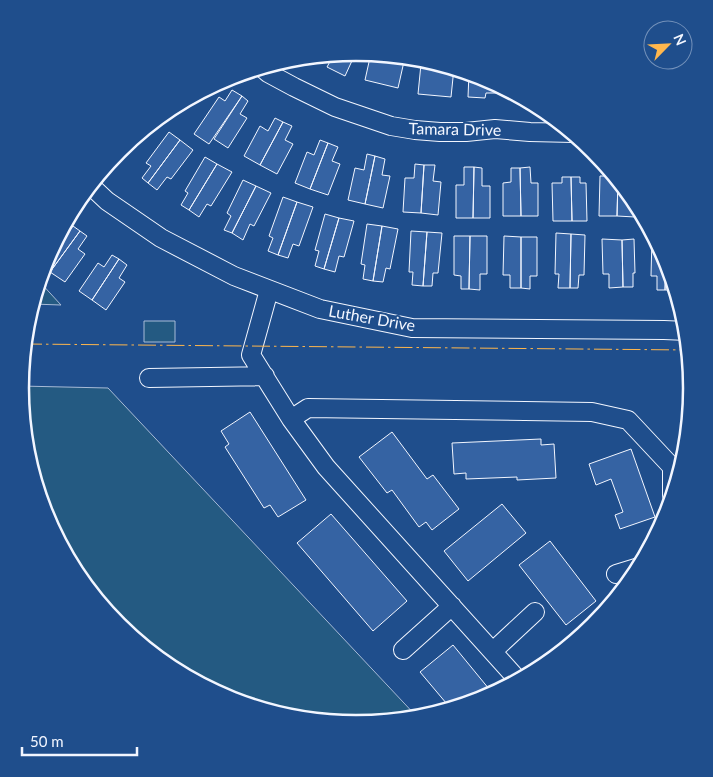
<svg xmlns="http://www.w3.org/2000/svg" width="713" height="777" font-family="Lato,sans-serif">
	<rect width="100%" height="100%" fill="#1f4e8c"/>
	<!-- green -->
	<path fill="#245a82" stroke="#a8bbd7" d="M39,281l22,24 -29,-1z
		M144,321h31v21h-31z
		M20,386l88,2 311,331 -63,6 -65,-7 -64,-19 -58,-31 -51,-42 -41,-51 -31,-58 -20,-63z"/>
	<!-- building -->
	<path fill="#3563a3" stroke="#f2f6ff" d="M356,52l-11,24 -18,-9 6,-11 -3,-1z
		M371,53l34,4 -7,31 -33,-8z
		M429,61l25,7 -3,29 -33,-3 3,-30 8,1z
		M469,73l17,5 17,9v6h-17l-1,5 -17,-1z
		M232,90l10,6 -33,48 -15,-10 25,-37 6,4z
		M242,96l6,5 -8,13 7,4 -19,30 -14,-9z
		M190,98l-12,12 -4,-4z
		M275,118l8,4 -23,43 -16,-9 16,-30 8,5z
		M154,122l1,1 -20,25 -6,-5 -12,13 -2,-2 4,-4z
		M283,122l9,4 -7,14 8,4 -16,30 -17,-9z
		M169,132l11,8 -32,43 -6,-5 9,-12 -5,-3z
		M180,140l13,10 -22,29 -4,-2 -10,13 -9,-7z
		M320,140l8,3 -18,46 -15,-6 12,-31 7,3z
		M328,143l10,4 -6,14 8,3 -12,31 -18,-6z
		M367,154l8,2 -10,48 -17,-4 7,-32 9,2z
		M375,156l10,3 -3,16 8,1 -7,32 -18,-4z
		M205,157l12,7 -28,46 -8,-5 7,-12 -3,-2z
		M217,164l15,8 -21,34 -4,-2 -8,13 -10,-7z
		M415,164l9,1 -3,48 -18,-1 2,-34h9z
		M424,165h11l-2,16 8,1 -3,33 -17,-2z
		M464,167h10l-1,51h-17v-33h8z
		M474,167l8,1v18h8v32h-17z
		M530,167l1,16h7v33h-17l-1,-48z
		M511,168h9l1,48h-18v-33l8,-1z
		M606,172h6l6,7 -1,37h-18l1,-40h6z
		M562,177h9l1,44h-19l-1,-38h10z
		M571,177h9v6h6l1,38h-15z
		M618,179l17,21v17l-18,-1z
		M243,180l13,6 -24,47 -8,-3 7,-14 -4,-3z
		M256,186l15,7 -17,33 -4,-2 -7,16 -11,-7z
		M283,197l14,5 -19,53 -10,-4 5,-13 -4,-2z
		M297,202l16,5 -14,39 -6,-2 -5,14 -10,-3z
		M325,214l14,4 -15,51 -9,-3 4,-15 -4,-1z
		M339,218l15,3 -10,36 -5,-1 -4,16 -11,-3z
		M367,224l15,2 -9,55 -10,-2 2,-14 -4,-1z
		M73,226l7,5 -30,41 -7,-5 3,-8 12,-23 5,3z
		M382,226l16,3 -8,40 -4,-1 -3,14 -10,-1z
		M80,231l7,5 -9,13 7,5 -20,28 -15,-10z
		M411,231l16,1 -4,54 -11,-1 1,-13h-4z
		M427,232l15,1 -4,40h-5l-1,13h-9z
		M556,233l15,1 -1,54h-12l1,-14h-4z
		M571,234l14,1 -1,40h-5l-1,13h-8z
		M454,236h16l-1,53h-8v-13l-7,-1z
		M470,236h17v38h-7v16l-11,-1z
		M504,236l17,1v51h-11v-13h-7z
		M521,237h16v39h-7v13l-9,-1z
		M652,238h4l10,18 -1,34h-8v-14h-6z
		M602,239l20,1 1,47 -14,1v-14h-6z
		M634,239l1,34h-2v14h-10l-1,-47z
		M112,255l7,4 -27,41 -13,-9 19,-28 6,4z
		M666,256l1,4 9,30h-11z
		M119,259l8,6 -8,13 6,4 -19,28 -14,-10z
		M250,412l56,88 -28,17 -8,-12 -6,3 -39,-61 4,-3 -8,-13z
		M392,432l35,47 6,-4 26,34 -27,21 -6,-8 -7,5 -27,-37 -5,3 -28,-36z
		M541,439v6l13,-1 2,34 -39,2v-3l-51,2v-6l-12,1 -2,-31z
		M631,449l24,68 -35,12 -5,-14 8,-3 -12,-33 -15,6 -7,-21z
		M502,504l24,29 -58,48 -24,-30z
		M331,514l76,87 -34,30 -76,-88z
		M550,541l46,60 -30,24 -47,-60z
		M453,645l41,50 -9,4 -33,11 -32,-38z"/>
	<g fill="none" stroke-linecap="round" stroke-linejoin="round">
		<!-- minor casing -->
		<g stroke="#f2f6ff" stroke-width="20">
			<path id="minor" d="M261,67l7,6 26,14 41,20 56,19 24,4 25,2h26l29,-3 35,3 43,1
				M90,185l17,16 54,37 73,38 86,33 92,19 252,2 23,1
				M269,290l-18,65 40,64 17,-11 284,4 36,8 44,47 12,-4
				M149,378l116,-2
				M291,419l35,48 193,214
				M672,467v28l1,3
				M616,574l26,-8
				M403,650l49,-44
				M493,651l42,-39"/>
		</g>
		<!-- minor -->
		<use href="#minor" stroke="#1f4e8c" stroke-width="18"/>
		<!-- power -->
		<path stroke="#ffb74d" stroke-width="1" stroke-dasharray="18 4 2.5 4" stroke-linecap="butt" d="M24,344l665,6"/>
	</g>
	<g text-anchor="middle" stroke-width="4" stroke-linejoin="round" paint-order="stroke">
		<!-- street labels -->
		<g font-size="16" fill="#f2f6ff" stroke="#1f4e8c">
			<text transform="translate(455 129) rotate(1)" y="6">Tamara Drive</text>
			<text transform="translate(372 318) rotate(10)" y="6">Luther Drive</text>
		</g>
	</g>
	<!-- crop -->
	<path d="M0 0H713V777H0ZM29 388a327 327 0 1 1 654 0a327 327 0 1 1-654 0Z" fill="#1f4e8c" fill-rule="evenodd"/>
	<path fill="none" stroke="#f2f6ff" stroke-width="2.5" d="M29 388a327 327 0 1 1 654 0a327 327 0 1 1-654 0Z"/>
	<!-- north arrow -->
	<g transform="translate(668 45) rotate(66)"><circle r="24" fill="#1f4e8c" stroke="#7391ba"/>
	<path d="M0-4L9 19L0 12L-9 19Z" fill="#ffb74d"/>
	<text y="-8" font-size="14" font-weight="bold" text-anchor="middle" fill="#f2f6ff">N</text>
	</g>
	<!-- scale -->
	<path d="M22 747v8h115v-8" fill="none" stroke="#f2f6ff" stroke-width="2.5"/>
	<text x="30" y="747" font-size="15" fill="#f2f6ff" stroke="#1f4e8c" stroke-width="4" paint-order="stroke">50 m</text>
</svg>
